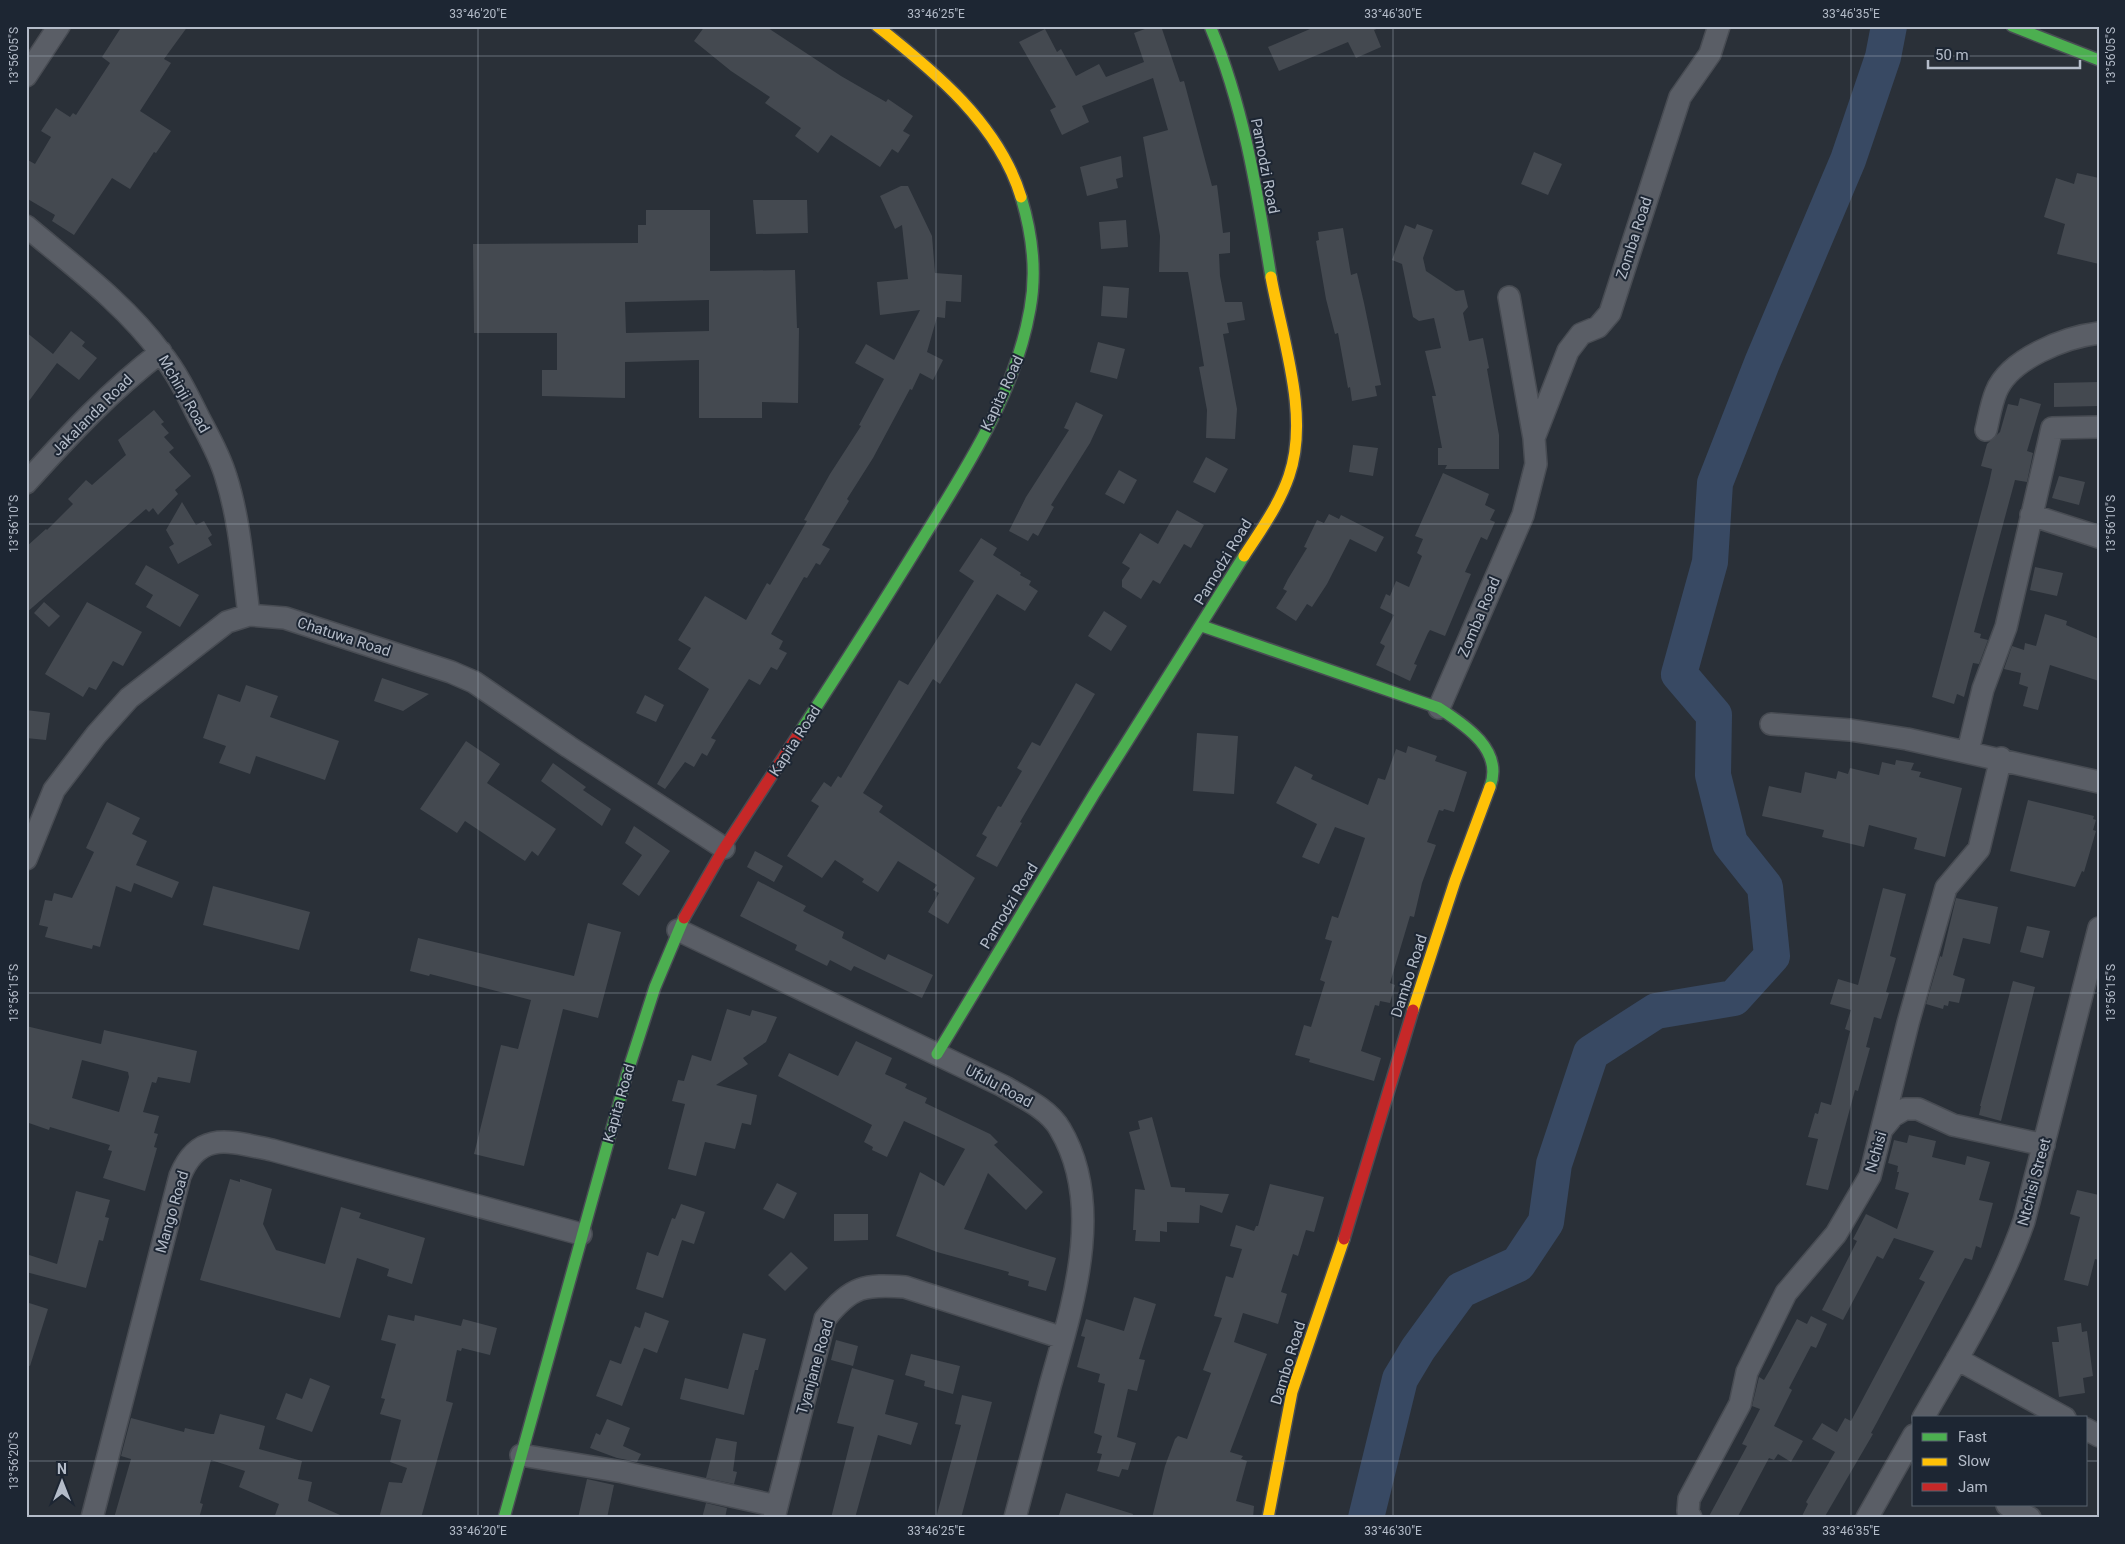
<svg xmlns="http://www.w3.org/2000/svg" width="2125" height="1544" font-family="Roboto,sans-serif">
	<rect width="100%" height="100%" fill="#2a3038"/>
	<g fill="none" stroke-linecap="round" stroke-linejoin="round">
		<!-- river -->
		<path stroke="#384963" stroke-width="36" d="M1366,1518l34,-139 18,-30 43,-59 57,-26 28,-42 8,-58 37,-111 65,-42 78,-13 38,-42 -7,-69 -35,-44 -17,-68 1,-60 -35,-41 31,-112 5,-79 47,-120 86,-203 35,-103 6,-31"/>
	</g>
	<!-- building -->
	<path fill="#444950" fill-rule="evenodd" d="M122,26h66l-24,33 7,4 -31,48 31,20 -15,22 -2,-1 -24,37 -18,-11 -38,57 -22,-14 3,-6 -29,-17v-39l9,5 16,-27 -10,-6 15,-23 14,9 3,-4 3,2 34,-52 -8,-6z
		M705,26h60l76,50 45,26 2,-3 25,17 -10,15 7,4 -12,18 -6,-4 -12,18 -49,-32 -13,18 -23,-17 6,-8 -36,-25 5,-6 -39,-26 -37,-30z
		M1153,26h8l19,56 4,-1 28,105 5,-1 6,48 7,-1v21l-11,1 1,22 5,26h17l3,18 -18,3 2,10 -6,1 14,75 -2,30 -29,-1 1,-28 -8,-43 5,-1 -16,-94h-29l1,-36 -17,-99 25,-7 -15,-52 -71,28 7,16 -27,13 -12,-25 6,-3 -37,-65 26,-13 12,23 4,-3 15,27 23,-12 7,13 38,-15 -10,-29z
		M1317,26h67l-10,4 7,17 -25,11 -8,-16 -69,29 -11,-24z
		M1534,152l28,12 -14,31 -27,-11z
		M1121,156l2,21 -7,2 2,9 -31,8 -7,-29z
		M2077,173l22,5v86l-42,-10 8,-30 -21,-7 12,-39 18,6z
		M901,186h7l24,50 3,37 27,2 -1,27 -15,-1 -1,17 -8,-1 -10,35 16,8 -10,20 -13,-7 -8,17 -2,-1 -37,69 -26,41 2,2 -27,44 8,4 -10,16 -4,-2 -9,15 -3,-1 -33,57 12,7 -4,8 8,4 -10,17 -6,-3 -11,18 -11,-6 -38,59 5,2 -9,16 -5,-3 -8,14 -9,-5 -20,27 -8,-5 52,-95 -31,-20 13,-21 -13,-8 27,-44 41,24 21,-37 3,2 37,-64 -3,-1 26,-46 31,-48 -2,-1 25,-46 -29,-16 11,-19 28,16 26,-50 -40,5 -3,-33 31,-3 -6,-54 -7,4 -15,-33z
		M753,200h54l1,33 -52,1z
		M646,210h64v61l85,-1 2,58h2l-1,75 -36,-1v16h-63v-58l-74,2v36l-83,-2v-26h15v-37h-83l-1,-89 165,-1v-18h8zM709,300v31l-83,2 -1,-31z
		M1126,220l2,27 -27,2 -2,-27z
		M1417,224l16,6 -10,28 3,13 30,20 8,-1 4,17 -5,6 6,28 14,-3 6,30 -2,1 12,66v34h-54l2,-4h-9v-17h4l-10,-52h4l-11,-45 16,-3 -7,-30 -15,3 -6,-4 -11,-53 -10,-4 13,-35 10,4z
		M1343,228l8,47 6,-2 7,30 17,82 -6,1 2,10 -25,5 -2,-14 -2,1 -10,-55 -3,1 -9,-35 -10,-58 3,-1 -1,-8z
		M1103,286l26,2 -2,30 -26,-2z
		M71,331l14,11 -3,4 15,12 -18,22 -22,-17 -31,42v-73l27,22z
		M1098,342l27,7 -8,30 -27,-7z
		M2099,382v24l-45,1v-24z
		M2020,398l21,6 -14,47 6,2 -6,29 -12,-2 -41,152 7,2 -1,4 8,2 -9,24 -6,-1 -9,34 -7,-3 -3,10 -22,-7 57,-214 3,-14 -11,-3 6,-22 13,-12 8,-28 10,2z
		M1076,402l27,13 -13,28 -39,62 3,2 -16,29 -5,-3 -5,8 -19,-10 17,-34 43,-67 -5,-2z
		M154,410l10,12 -3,2 8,9 -5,4 10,11 -5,4 22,24 -16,14 3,4 -20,21 -5,-7 -4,4 -3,-3 -120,104v-66l20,-18 1,1 26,-26 -5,-5 18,-19 6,5 34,-30 -8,-15z
		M1353,445l25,3 -5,28 -24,-4z
		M1206,457l22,12 -13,24 -22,-11z
		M1119,470l18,10 -13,24 -19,-10z
		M1443,473l46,21 -4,11 10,5 -5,10 5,2 -8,18 -6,-3 -16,35 6,2 -26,62 -15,-6 -2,3 -14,31 3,1 -7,16 -34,-16 9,-19 -5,-3 14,-28 -14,-7 6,-14 4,2 6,-15 13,6 13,-31 -5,-3 6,-14 -8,-3z
		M2059,476l26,6 -6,23 -27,-7z
		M182,502l14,23 8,-4 8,14 -4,3 4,7 -34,19 -9,-17 5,-3 -8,-14z
		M1177,510l27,15 -13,23 -7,-4 -24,40 -7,-4 -12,19 -19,-12v-7l8,-12 -8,-5 18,-30 18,11z
		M1329,514l10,5 2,-4 43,22 -8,15 -26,-13 -23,45 -15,23 -5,-3 -11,17 -20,-13 11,-17 -4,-2 5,-10 19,-31 -3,-1 13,-27 7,3z
		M981,538l16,10 -4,7 28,18 -1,2 11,6 -2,4 9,6 -13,20 -28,-17 -57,90 -7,-5 -70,114 20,13 -4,6 96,66 -27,46 -20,-12 11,-19 -6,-3 4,-5 -39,-24 -20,31 -16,-10 2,-3 -29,-19 -13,18 -35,-22 32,-50 -8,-5 13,-19 7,5 7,-11 3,2 58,-98 9,5 66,-104 -15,-10z
		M146,565l53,30 -19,32 -34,-20 7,-12 -18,-11z
		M2035,567l28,6 -6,23 -27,-6z
		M44,602l16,14 -11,11 -15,-14z
		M87,602l55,30 -19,34 -10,-5 -17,29 -7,-3 -6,10 -38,-23z
		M1104,611l23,15 -16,25 -23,-15z
		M2045,614l22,7 -1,4 33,14v42l-49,-16 -12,45 -15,-4 5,-19 -9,-3 2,-11 -17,-4 8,-23 12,4 1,-7 11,3z
		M382,678l47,16 -26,17 -29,-10z
		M1076,683l19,11 -75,128 2,1 -25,44 -21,-11 11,-19 -5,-3 16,-28 3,1 21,-36 -5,-3 15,-26 8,4z
		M246,685l32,11 -8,21 69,24 -14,39 -69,-24 -6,18 -31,-11 7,-17 -23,-8 15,-44 22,8z
		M645,695l19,10 -8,17 -20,-9z
		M26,710l24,3 -4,27 -20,-2z
		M1197,733l41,3 -4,58 -41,-3z
		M466,741l34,23 -13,19 69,46 -18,27 -6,-5 -7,10 -60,-40 -8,12 -37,-24z
		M1408,746l29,10 -2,5 32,11 -13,40 -10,-3 -1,2 -4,-1 -12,32 9,3 -14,38 -8,34 -4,-1 -20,67 5,2 -5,18 -10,-2 -1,5 -4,-1 -14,46 20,7 -7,23 -65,-19 1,-3 -15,-4 9,-30 7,2 14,-45 -5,-2 12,-39 -7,-2 7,-23 6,2 27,-80 -30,-11 -16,37 -17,-7 15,-33 -41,-21 19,-37 18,9 -2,4 57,26 10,-27 7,2 11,-31 10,4z
		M1896,760l18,3 -3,7 10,2 -2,5 43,11 -17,69 -31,-8 3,-11 -48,-13 -5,22 -42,-10 2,-7 -62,-14 7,-30 32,7 4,-21 31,7 2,-8 10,3 2,-6 29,7 3,-13 13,3z
		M553,763l33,24 -3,3 28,19 -9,17 -61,-45z
		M2028,800l66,16 -1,3 3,1 -3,10 3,1 -12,41 -2,-1 -7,16 -65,-16z
		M107,802l33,16 -8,16 15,7 -11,24 43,17 -7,16 -38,-15 -3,9 -15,-6 -16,61 -7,-2 -1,4 -47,-12 3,-10 -9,-2 6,-25 7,1 2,-8 18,5 22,-46 -8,-4z
		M634,826l36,25 -31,45 -17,-12 20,-29 -17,-12z
		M755,851l28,15 -9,16 -27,-15z
		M758,881l48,25 -3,5 41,21 -2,6 43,22 3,-6 45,21 -11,23 -68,-32 -3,5 -21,-11 -3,6 -32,-16 2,-5 -57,-29z
		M213,886l97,26 -11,38 -96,-25z
		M1883,888l23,6 -16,62 6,2 -10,34 3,1 -8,26 -7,-2 -8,30 4,1 -12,43 -3,-1 -27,100 -22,-5 12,-46 -10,-2 7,-24 3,1 3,-12 10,3 19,-74 -5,-2 6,-19 -21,-6 8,-25 20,6z
		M1956,898l42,9 -8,37 -27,-6 -10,37 12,4 -6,24 -10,-2 -1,5 -4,-1 -1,4 -17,-5 14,-48 2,1z
		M588,923l33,9 -23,86 -35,-9 -39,157 -50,-12 27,-109 17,4 13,-49 -101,-26 -1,2 -19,-5 8,-33 156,38z
		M2027,926l23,5 -7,27 -23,-6z
		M2013,981l22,6 -34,134 -22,-6 2,-9h-1z
		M727,1009l23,7 2,-6 25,7 -11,25 -23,16 5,6 -32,21 41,10 -6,30 -9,-2 -7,26 -30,-7 -9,34 -28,-7 17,-65 -13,-3 6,-21 6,1 8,-26 19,6z
		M26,1026l75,18 3,-14 93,21 -7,32 -32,-6 -2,6 -4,-1 -9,30 16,4 -5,17 4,1 -4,13 3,1 -12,43 -42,-13 9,-27 -4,-1 2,-5 -60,-18 -1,3 -23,-8zM82,1060l46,12 1,5 -10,35 -47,-14z
		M856,1041l36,17 -7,16 22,10 -2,4 22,10 -2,5 65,31 8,8 -4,3 49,47 -17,18 -38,-37 -24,56 92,29 -10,33 -18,-5 1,-5 -21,-6 1,-3 -72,-20 -41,-16 24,-64 24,14 21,-37 -61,-28 -17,36 -15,-7 1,-3 -9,-5 8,-17 -94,-49 11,-23 49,23z
		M1152,1117l19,70 14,1v4l44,2 -7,19 -22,-8 -1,18 -32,-1v10l-7,-1v11l-25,-1 1,-11h-3l2,-41 10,1 -16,-58 11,-3 -2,-8z
		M1909,1135l27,6 -4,16 33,8 2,-9 23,6 -11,38 14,3 -12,45 -5,-2 -4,14 -7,-2 -89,166 -5,9 2,1 -49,84h-23l7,-14 -2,-2 29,-50 -23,-13 10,-16 15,9 8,-14 6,3 74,-139 -6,-3 15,-28 -40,-13 -11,21 -6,-3 -34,64 -21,-10 35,-69 -4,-2 13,-25 31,15 12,-36 -14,-4 4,-17h-2l1,-6 -10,-3 6,-23 13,3z
		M230,1179l10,3v-3l32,10 -9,35 13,26 49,14 16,-57 20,6 -2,5 66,20 -13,46 -25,-8 2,-7 -32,-11 -17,60 -140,-38z
		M777,1183l20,10 -13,26 -21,-10z
		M1270,1184l54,13 -10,35 -8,-2 -8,26 -5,-2 -12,38 6,2 -9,30 -35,-11 -9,29 33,12 -37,98 13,4 -2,3 6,2 -11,40 18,5 -1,12h-101l13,-52 10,-27 3,-3 9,3 24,-66 -8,-3 19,-52 -8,-2 12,-40 7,2 9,-29 -12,-3 6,-21 18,6 2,-5h2z
		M2077,1190l22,5v65l-4,-1 -7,27 -24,-6 16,-63 -10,-3z
		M76,1191l34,9 -5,17 4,1 -6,23 -4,-1 -13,48 -60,-16v-18l31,10z
		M681,1204l24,8 -11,32 -12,-4 -19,58 -27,-9 11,-37 11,4 14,-38 3,1z
		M834,1214h34v26l-34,1z
		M791,1252l17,16 -23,23 -17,-16z
		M1134,1297l22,7 -17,55 6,1 -8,31 -9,-2 -11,48 19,6 -8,27 -6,-1 -3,8 -22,-6 5,-17 -5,-1 5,-17 -8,-3 11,-49 -7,-2 2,-8 -23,-7 8,-30 -4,-1 5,-17 38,12z
		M26,1302l22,7 -18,57 -4,-1z
		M645,1312l24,9 -12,32 -13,-5 -22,58 -26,-10 14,-36 11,4 14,-38 5,2z
		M388,1315l26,6 1,-6 46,11 2,-7 34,9 -7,27 -28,-7 -1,3 -4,-1 -11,51 7,2 -32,115h-42l10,-36 13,1 5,-15 -17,-6 11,-42 -21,-6 5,-15 -4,-1 15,-54 -15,-4z
		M1811,1316l16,8 -11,24 -5,-2 -22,42 3,2 -18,36 29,15 -12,21 -13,-8 -4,6 -5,-2 -32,60h-29l39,-72 -5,-2 18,-35 -8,-3 7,-29 5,3 7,-12 26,-49 10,5z
		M2081,1323l1,9 5,-1 6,45 -10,2 2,15 -26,4 -7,-55h7l-2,-15z
		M743,1333l23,6 -8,31h-3l-11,45 -64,-16 5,-21 43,11z
		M836,1340l22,6 -5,20 -22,-6z
		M911,1354l49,12 -7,28 -29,-8 1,-5 -20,-6z
		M852,1368l42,12 -9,34 33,9 -7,22 -33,-10 -23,83h-24l23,-91 -17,-4z
		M310,1378l20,8 -18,46 -36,-13 10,-26 16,6z
		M962,1395l30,7 -31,116h-25l25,-93 -6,-1z
		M220,1414l45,12 -6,23 43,12 -4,18 14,3 -4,19 39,17h-73l5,-14 -40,-17 6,-16 -34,-11 -11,43 3,1 -4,14h-85l17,-59 -10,-3 10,-38 53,14 1,-4 26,6h3z
		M607,1419l23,9 -7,18 18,8 -4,8 -20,-4 -27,-10 6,-15 4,2z
		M716,1438l21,4 -4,29 4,1 -3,12 -28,-6z
		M587,1479l27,6 -7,33h-29z
		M1066,1493l67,21 -1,4h-74z
		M706,1503l21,5 -2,10h-23z"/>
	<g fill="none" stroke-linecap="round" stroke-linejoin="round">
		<!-- street casing -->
		<g stroke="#484c53" stroke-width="24">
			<path id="street" d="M26,76l33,-50
				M26,226c46,39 99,78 135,127 16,20 27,43 38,65 10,19 21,38 27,59 14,44 17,91 23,138
				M1986,430c3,-12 5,-26 10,-38 13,-33 69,-55 103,-59
				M1534,438l34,-87 13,-17 17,-7 12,-14 70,-216 30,-43 9,-28
				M26,483c43,-48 84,-92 135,-131
				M2031,515l68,22
				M1439,708l84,-193 13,-51 -2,-26 -25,-141
				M1771,724l79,6 57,9 192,43
				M1968,751l15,-62 23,-62 46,-199 47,-1
				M26,859l28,-69 42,-55 33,-37 98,-76 22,-7 36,3 166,54 23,10 95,65 155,101
				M678,930l325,156c19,11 46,23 57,43 46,77 12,178 -10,257 -12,44 -23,88 -35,132
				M1883,1128l10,-12 12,-7h13l35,16 91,20
				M1957,1359l108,59
				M1923,1418c37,-64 77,-128 101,-197l75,-293
				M2086,1429l13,7
				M521,1455l102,17 154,34
				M2007,1505l23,13
				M92,1518l88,-342c19,-47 51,-34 92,-26l309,84
				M774,1518l51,-199c26,-33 40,-35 80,-32l158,51
				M1691,1518l-3,-7 1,-12 51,-95 7,-32 39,-79 50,-59 34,-58 38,-153 38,-135 33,-39 22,-91
				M1867,1518l47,-83"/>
		</g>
		<!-- fast casing -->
		<g stroke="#484c53" stroke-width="14">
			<path id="fast" d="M1210,26c34,81 47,165 61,251
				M2012,26l87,34
				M1202,626l237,82c26,17 65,42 51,79
				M798,735c41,-63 82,-127 122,-192 45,-73 95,-148 110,-234 7,-38 2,-76 -9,-112
				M937,1054l157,-260 150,-238
				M504,1518l123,-444 28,-87 29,-69"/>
		</g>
		<!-- slow casing -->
		<g stroke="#484c53" stroke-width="14">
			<path id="slow" d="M877,26c57,45 122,98 144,171
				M1244,556c17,-26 35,-51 45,-80 21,-60 -7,-138 -18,-199
				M1413,1010l42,-129 35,-94
				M1268,1518l24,-126 52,-153"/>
		</g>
		<!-- jam casing -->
		<g stroke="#484c53" stroke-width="14">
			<path id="jam" d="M684,918l39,-68 75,-115
				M1344,1239l69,-229"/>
		</g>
		<!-- street -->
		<use href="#street" stroke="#5a5e66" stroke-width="21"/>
		<!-- fast -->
		<use href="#fast" stroke="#4caf50" stroke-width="11"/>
		<!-- slow -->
		<use href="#slow" stroke="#ffc107" stroke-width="11"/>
		<!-- jam -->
		<use href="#jam" stroke="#c62828" stroke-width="11"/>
	</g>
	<!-- ticks -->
	<path fill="none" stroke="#b4bcc9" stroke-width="1" stroke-opacity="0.45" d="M478,26v1492M936,26v1492M1393,26v1492M1851,26v1492M26,56h2073M26,524h2073M26,993h2073M26,1461h1888M2086,1461h13"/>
	<g text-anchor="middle" stroke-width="4" stroke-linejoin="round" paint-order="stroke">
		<!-- street labels -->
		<g font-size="15" fill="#b4bcc9" stroke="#1d2633">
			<text transform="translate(1265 166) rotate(79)" y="5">Pamodzi Road</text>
			<text transform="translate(1634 238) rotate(-72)" y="5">Zomba Road</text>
			<text transform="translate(1002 393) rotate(-65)" y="5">Kapita Road</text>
			<text transform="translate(184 394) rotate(60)" y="5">Mchinji Road</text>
			<text transform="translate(92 415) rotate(-45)" y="5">Jakalanda Road</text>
			<text transform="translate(1223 562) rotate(-59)" y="5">Pamodzi Road</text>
			<text transform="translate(1479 617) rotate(-67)" y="5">Zomba Road</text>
			<text transform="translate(344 637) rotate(18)" y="5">Chatuwa Road</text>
			<text transform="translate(795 741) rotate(-57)" y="5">Kapita Road</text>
			<text transform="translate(1009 906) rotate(-59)" y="5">Pamodzi Road</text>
			<text transform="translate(1409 976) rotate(-72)" y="5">Dambo Road</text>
			<text transform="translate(999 1086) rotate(28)" y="5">Ufulu Road</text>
			<text transform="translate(619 1103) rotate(-74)" y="5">Kapita Road</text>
			<text transform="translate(1876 1152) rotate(-74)" y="5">Nchisi</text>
			<text transform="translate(2034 1182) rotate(-75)" y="5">Ntchisi Street</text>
			<text transform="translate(172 1212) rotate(-74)" y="5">Mango Road</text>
			<text transform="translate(1288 1363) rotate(-73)" y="5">Dambo Road</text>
			<text transform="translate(815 1367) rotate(-74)" y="5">Tyanjane Road</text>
		</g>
	</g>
	<!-- border -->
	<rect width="2125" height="1544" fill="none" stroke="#1d2633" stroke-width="55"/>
	<!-- legend -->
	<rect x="1912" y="1416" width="175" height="90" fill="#1d2633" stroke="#59626f"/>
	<rect x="1922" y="1433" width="25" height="8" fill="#4caf50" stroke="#59626f"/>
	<text x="1958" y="1442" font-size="15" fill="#b4bcc9">Fast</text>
	<rect x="1922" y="1458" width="25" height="8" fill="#ffc107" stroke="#59626f"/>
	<text x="1958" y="1466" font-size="15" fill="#b4bcc9">Slow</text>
	<rect x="1922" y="1483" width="25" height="8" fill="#c62828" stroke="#59626f"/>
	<text x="1958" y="1492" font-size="15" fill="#b4bcc9">Jam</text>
	<!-- north arrow -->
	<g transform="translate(62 1482)" stroke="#1d2633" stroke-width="4" paint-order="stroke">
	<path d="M0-4L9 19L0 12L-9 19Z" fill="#b4bcc9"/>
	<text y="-8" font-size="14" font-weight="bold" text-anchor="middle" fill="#b4bcc9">N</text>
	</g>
	<!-- scale -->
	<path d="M1928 60v8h152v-8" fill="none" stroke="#b4bcc9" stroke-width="2.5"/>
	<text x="1935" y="60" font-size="15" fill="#b4bcc9" stroke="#1d2633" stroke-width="4" paint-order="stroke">50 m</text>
	<rect x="28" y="28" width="2070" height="1488" fill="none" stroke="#b4bcc9" stroke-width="2"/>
	<g font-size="12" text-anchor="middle" fill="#b4bcc9">
		<text x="478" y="18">33°46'20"E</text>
		<text x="936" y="18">33°46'25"E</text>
		<text x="1393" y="18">33°46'30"E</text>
		<text x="1851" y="18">33°46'35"E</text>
		<text transform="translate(14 56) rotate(-90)" y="4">13°56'05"S</text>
		<text transform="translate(2111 56) rotate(-90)" y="4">13°56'05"S</text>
		<text transform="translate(14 524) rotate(-90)" y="4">13°56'10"S</text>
		<text transform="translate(2111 524) rotate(-90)" y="4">13°56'10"S</text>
		<text transform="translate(14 993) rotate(-90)" y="4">13°56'15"S</text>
		<text transform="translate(2111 993) rotate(-90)" y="4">13°56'15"S</text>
		<text transform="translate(14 1461) rotate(-90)" y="4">13°56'20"S</text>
		<text x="478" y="1535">33°46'20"E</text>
		<text x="936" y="1535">33°46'25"E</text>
		<text x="1393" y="1535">33°46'30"E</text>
		<text x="1851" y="1535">33°46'35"E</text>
	</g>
</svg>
